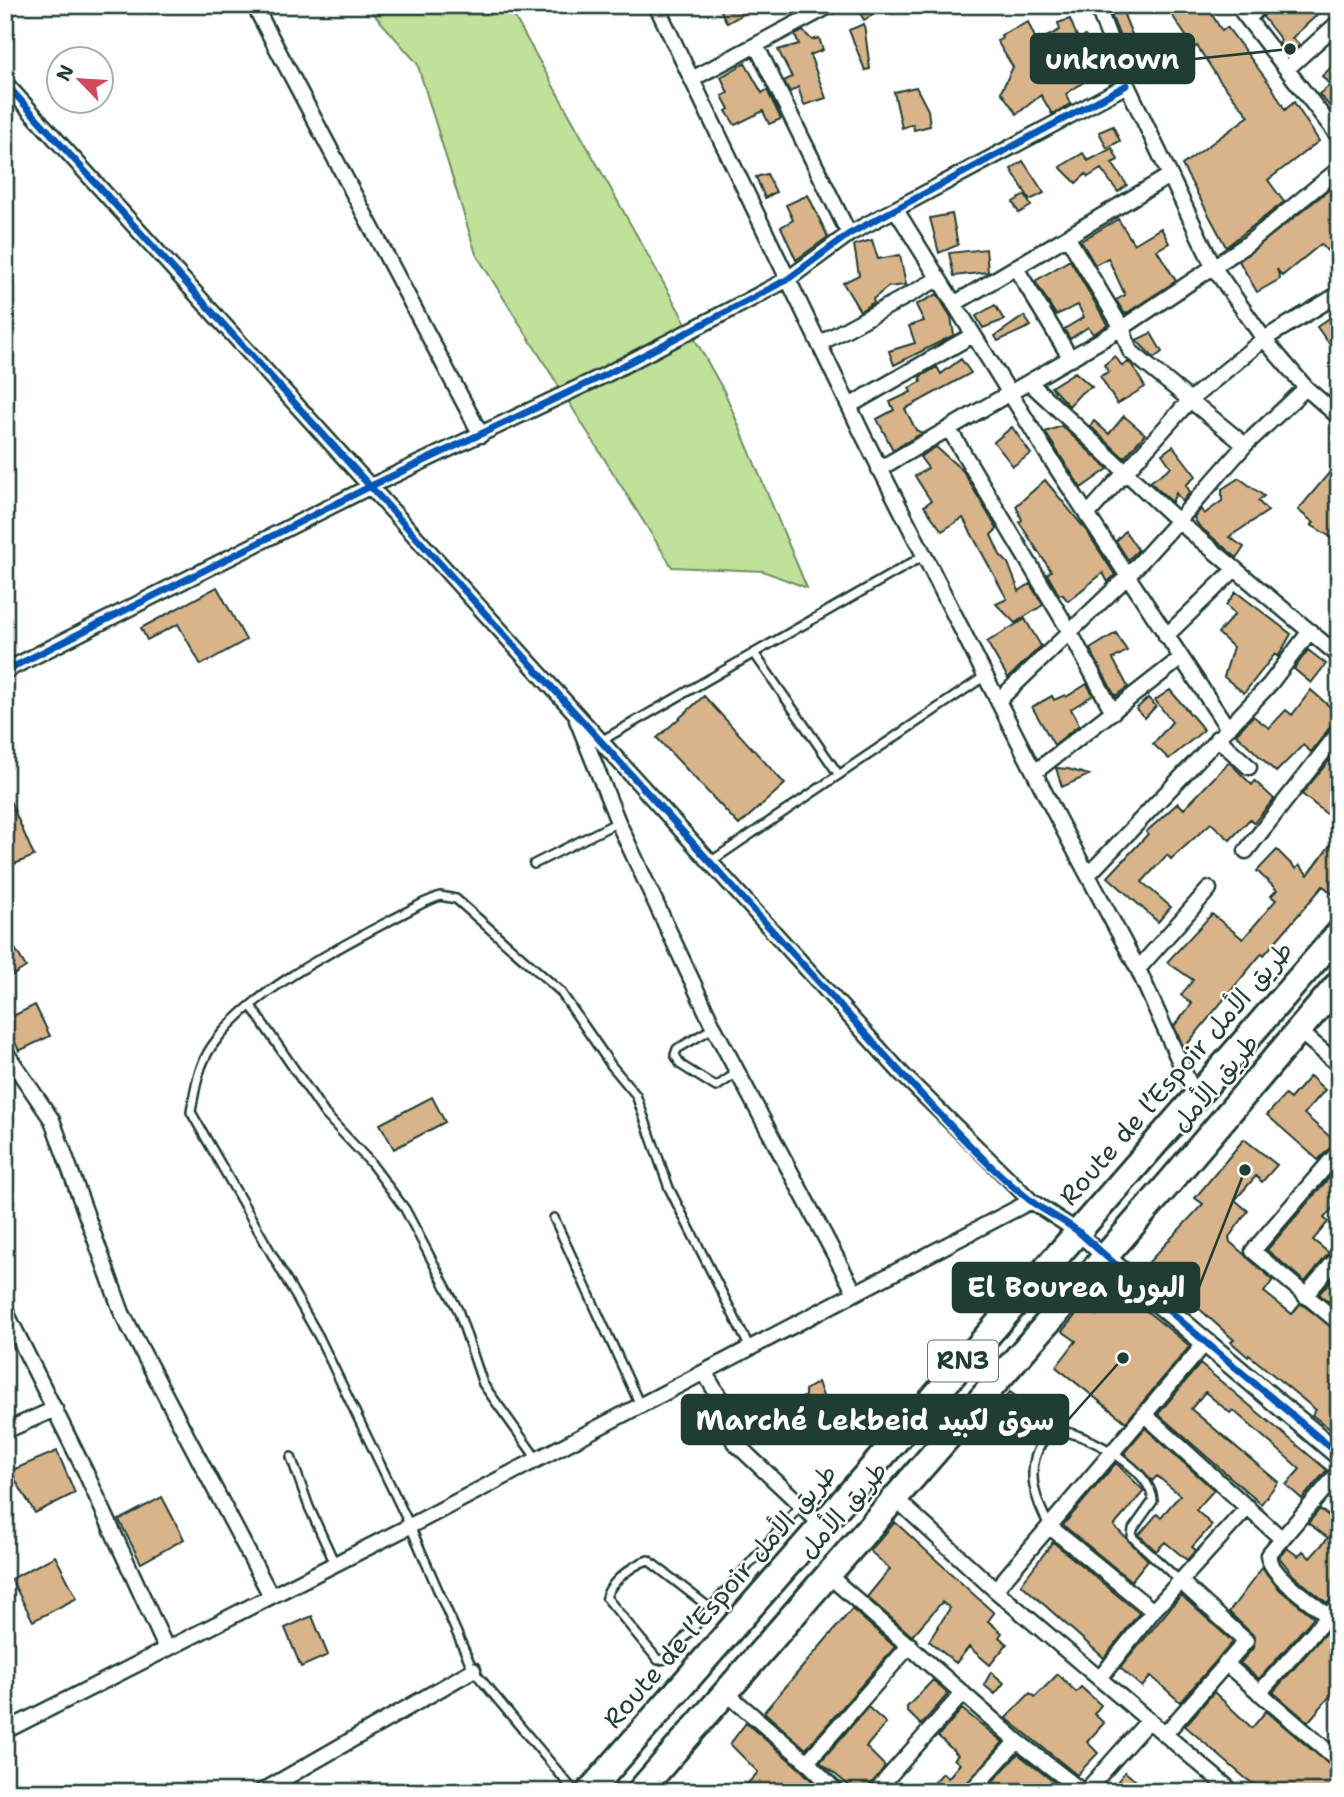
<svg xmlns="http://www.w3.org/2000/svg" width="1344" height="1797" font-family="'Shantell Sans','Playpen Sans Arabic',sans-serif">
	<rect width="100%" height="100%" fill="#fff"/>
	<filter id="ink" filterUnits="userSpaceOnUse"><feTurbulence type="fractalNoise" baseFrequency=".0143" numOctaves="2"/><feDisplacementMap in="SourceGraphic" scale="14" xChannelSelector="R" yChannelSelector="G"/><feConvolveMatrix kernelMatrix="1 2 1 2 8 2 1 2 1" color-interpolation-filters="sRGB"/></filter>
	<g filter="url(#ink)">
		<!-- green -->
		<path fill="#c0e199" stroke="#708f66" stroke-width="2" d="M366,5h142l217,388 82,195 -44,-17 -91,-4 -196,-313 -59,-191z"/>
		<!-- building -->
		<path fill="#d9b48a" stroke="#1f3d34" stroke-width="2" d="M718,5h23l4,8 -18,10z
			M855,5h34l-25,15z
			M1107,5h30l-13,10 9,22 -11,5z
			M1186,5h20l16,26 5,-4 45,60 13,23 9,-8 25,39 -51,39 16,22 -58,45 -44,-82 67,-49 -29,-35 -23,-35 -3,2 -22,-33z
			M1270,5h58l-36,33 8,7 -12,10 -9,-12 2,-3 -18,-23z
			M1070,19l8,20 7,-3 10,18 -21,11 11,16 -19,13 5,10 -19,10 -11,-19 -24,19 -16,-22 12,-25 -16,-26 5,-2 -1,-4 27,-13 9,20 23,-12 -2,-7z
			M864,24l6,45 -5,1 -16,-40z
			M803,31l9,9 7,-2 4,12 -13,5 16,43 -22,7 -6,-18 -8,5 -6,-11 8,-4 -14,-27 21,-6 -4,-9z
			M1339,60v57l-20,-23 11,-9 -8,-9z
			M745,63l17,30 5,-3 14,29 -12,5 -6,-13 -28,14 -9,-14 3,-2 -7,-13 6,-3 -7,-16z
			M916,87l12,23 2,16 -16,4 -1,-6 -11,4 -8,-36z
			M1113,126l7,15 -13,7 -8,-16z
			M1112,148l6,12 -6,3 15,22 -9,7 -17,-23 -13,8 -2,-3 -10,9 -16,-16 23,-14 5,8z
			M1023,161l21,32 -14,7 -19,-31z
			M767,174l9,18 -11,6 -9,-21z
			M1339,182v82l-18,-20 -39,32 -5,-7 3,10 -23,13 -18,-31z
			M808,195l20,42 -32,23 -15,-33 12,-7 -7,-15z
			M1025,195l6,11 -12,7 -6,-11z
			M952,214l6,31 -19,8 -9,-35z
			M1118,219l16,25 27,-16 8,15 -12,7 19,31 -51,33 -9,-14 9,-5 -17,-37 -13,7 -14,-24z
			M872,240l6,19 22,-4 6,30 -18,2 -15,12 1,3 -14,9 -17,-28 16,-8 -5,-30z
			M986,249l2,23 -34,4 -5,-23z
			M1070,260l38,65 -15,9 -5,-7 -18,12 -6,-10 20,-12 -6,-12 -22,10 -21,-34z
			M937,294l14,23 3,18 -60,30 -5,-14 26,-8 -6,-17 15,-5 -8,-16z
			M995,305l9,15 -21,8 -7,-12z
			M1339,311v29l-8,6 -14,-19z
			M1024,316l7,10 -33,15 -3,-5z
			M1151,333l11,19 -8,6 -18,-18z
			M1115,356l7,10 6,-4 4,3 13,22 -28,17 -17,-28 9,-4 -5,-7z
			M961,359l10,14 -66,36 11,21 6,3 -29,17 -16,-31 17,-9 -4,-8 21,-10 -2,-4 12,-6 -1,-5 17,-10 4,7z
			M1075,372l17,15 -10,5 -13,14 -18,-19z
			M1124,416l21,18 -21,24 -34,-32 4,-5 15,13z
			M1062,426l46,43 -27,19 -36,-56z
			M1012,427l19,27 -18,12 -19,-24z
			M1173,446l23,30 -10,9 4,7 -8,10 -6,-9 -4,9 -22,-20 21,-15 -9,-13z
			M936,447l27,24 34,58 -6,6 9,20 8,8 11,28 11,-7 13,21 -28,18 -19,-19 11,-5 -44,-81 -21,13 -18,-25 7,-5 -16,-25 13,-8 -8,-11z
			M1339,461v81l-28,-17 3,-2 -16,-13z
			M1239,478l25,18 -6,5 10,10 -39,26 15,10 -7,11 -38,-32 -5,-8 7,-9 3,5 18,-13v-12z
			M1045,480l41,50 29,45 -7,7 -5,-9 -35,28 -6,-7 -3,1 -12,-21 4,-3 -32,-49 3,-2 -6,-14z
			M1125,531l13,19 -10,10 -12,-19z
			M217,587l29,53 -45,25 -23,-41 -31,16 -6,-12z
			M1236,592l55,42 -13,23 -3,-3 -31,39 -20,-16 9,-30 -15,-14 17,-19 -9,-9z
			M1025,619l16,27 -33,32 -21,-36z
			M1116,633l11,18 -14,8 15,28 -13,9 -25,-47z
			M1308,650l18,14 -15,19 -17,-14z
			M1087,684l6,11 -22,14 8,16 -25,20 -22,-38 20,-11 2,4 11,-5 1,2z
			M1170,690l34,40 -35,29 -16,-15 19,-22 -17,-22z
			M1311,690l28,25 -28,37 -8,-7 -27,27 -40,-38 17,-18 16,12 17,-18 6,5z
			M704,696l81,88 -46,41 -82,-87z
			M1148,698l8,8 -11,12 -9,-9z
			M1339,748v76l-37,-30z
			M1229,762l23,23 3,-4 19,18 -20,24 -4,-4 -20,21 -19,-17 -40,36 -4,-4 -25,27 29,25 -13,15 -50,-45 40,-43 -2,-2 32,-29 6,6z
			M1056,768l12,1 21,6 -27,12z
			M5,789l29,67 -29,12z
			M1339,833v54l-6,7 -10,-8 -59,69 -2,-2 -78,95 -10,-22 18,-22 -11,-9 12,-15 -26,-18 45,-48 31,25 33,-39 -5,-4 6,-6 -20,-19 20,-21 19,19 3,-4 9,10z
			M5,932l21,35 -21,13z
			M35,1005l15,31 -31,15 -14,-31z
			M1310,1076l15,14 -21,24 32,28 -18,18 -51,-45 18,-20 5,4z
			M432,1097l13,25 -51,27 -14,-25z
			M1244,1139l33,26 -15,17 -6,-6 -21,24 13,11 -19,26 1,5 43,38 -9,12 28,22 8,-10 3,1 36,27v104l-27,-21 4,-5 -67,-55 -1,2 -17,-15 3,-2 -86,-77 55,-59 -8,-6z
			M1339,1166v35l-15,17 4,4 -15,18 16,13 -24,29 -38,-32z
			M1339,1271v39l-20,-16z
			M1118,1288l72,58 -64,76 -70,-55 20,-26 -14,-10 22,-26 13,10z
			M1200,1364l127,106 -25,29 -16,-14 14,-16 -67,-59 -3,3 -25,-21 -14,17 87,73 -17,22 -103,-90z
			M818,1382l7,20 26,15 -20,25 -28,-25 -8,-15 10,-6v-6z
			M1010,1392l28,20 -7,10 -14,-10 -3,4 -14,-10z
			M1145,1428l69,62 -18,20 16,15 -20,22 4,3 -9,10 -22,-18 -9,9 -17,-16 18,-21 4,3 19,-22 -23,-19 -5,5 -28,-28z
			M57,1451l18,42 -40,20 -25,-42z
			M1116,1463l28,28 -30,35 34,34 -17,21 -68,-56z
			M162,1497l22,42 -43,24 -22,-43z
			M1320,1509l19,15v51l-6,6 6,6v8l-12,8 -33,-27 -15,-19 8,-9 11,8 5,-5 7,7 18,-20 -20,-15z
			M895,1522l99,91 -6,8 14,12 -3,4 8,7 -17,21 -21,-18 -13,16 -27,-22 21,-33 -8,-6 -30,34 -45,-39 23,-28 -20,-18z
			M1053,1542l86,71 -35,45 -83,-74z
			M55,1556l22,42 -44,23 -22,-42z
			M1262,1568l18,22 34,27 -55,62 -19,-16 14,-16 1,-10 -26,-25z
			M1181,1595l52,47 -53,60 -29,-26 -9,11 -22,-19z
			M852,1609l43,38 -89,102 -42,-37z
			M312,1616l16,39 -27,12 -16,-39z
			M1329,1629l10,5v52l-31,36 -35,-30z
			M991,1672l13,11 -9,11 -11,-9z
			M1058,1674l18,18 5,-5 20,18 -7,9 10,9 -17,19 11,11 -21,22 -71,-57 24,-25 5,4z
			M933,1680l15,14 -27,31 -14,-14v-4z
			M1214,1692l38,36 14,-17 73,62v19h-75l-20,-15 -59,-51z
			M868,1707l18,16 -20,24 19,19 -19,26h-9l-37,-30z
			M962,1709l41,33 -42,50h-36l18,-19 5,5 12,-14 -6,-5 4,-4 -20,-19z
			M746,1723l54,46 23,23h-48l-7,-6 -5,6h-23l18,-20 -28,-28z
			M1018,1754l41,32 -5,6h-71z
			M1125,1772l25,20h-41z"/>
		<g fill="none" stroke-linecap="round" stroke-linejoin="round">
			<!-- lane casing -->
			<g stroke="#1f3d34" stroke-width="12">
				<path id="lane" d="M754,653l85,122
					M601,741l324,-186
					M710,862l275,-186
					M534,864l84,-42
					M251,1006l74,108 45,48 35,47 53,101 25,74 54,75
					M713,1028l-36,21 -2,6 6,10 35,22 22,-15
					M554,1218l86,187
					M291,1457l18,50 26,57
					M1050,1527c-15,-27 -26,-58 -7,-86 4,-6 9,-11 17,-10 29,3 92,39 93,70l-20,28 -1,8 48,44
					M710,1608l-62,-48c-15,5 -37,21 -42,37l52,63 8,-1 135,-154
					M575,1792l-102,-122 -63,-144 -91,-189 -128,-225c4,-23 7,-46 21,-66 41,-60 147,-108 211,-143l17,-7 16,3 104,92 51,74 25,30 33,93 81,160"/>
			</g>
			<!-- street casing -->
			<g stroke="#1f3d34" stroke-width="19">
				<path id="street" d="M254,5l227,430
					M656,5l207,430 195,384 80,150 57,127
					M1097,5l30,80 87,183 50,71 42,49 33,29
					M1237,5l102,132
					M1248,19l13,-14
					M756,45l93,189
					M1287,69l52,-47
					M692,79l139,-74
					M5,83l897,991 129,127 46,30 26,25
					M896,210l154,248 177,269
					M1068,238l54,90 8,23 115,94
					M1016,268l55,91
					M954,304l215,-128
					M819,344l119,-65
					M1030,383l148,138 67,-76 61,-57
					M849,406l124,-71
					M949,429l121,203 43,80
					M879,469l243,-141 124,-83 93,-76
					M1087,515l103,-115 74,-61 75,-45
					M1166,636l69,-67
					M5,671l366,-185 234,-111 144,-75 39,-21 61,-45 278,-149
					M999,700l128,-123 51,-56 161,135
					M577,720l41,102 96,206 141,265
					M1217,738l32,29
					M1035,772l146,-114
					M1246,851l93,-119
					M1089,874l181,-190 40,-53
					M1138,969l71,-80
					M1299,1031l40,34
					M5,1051l47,69 70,193 149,283
					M1339,1151l-86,100 86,72
					M1305,1296l34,-40
					M5,1310l80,161 81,177
					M704,1372l20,33 10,37 87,82
					M1145,1415l136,123
					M5,1431l50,-22
					M1339,1472l-71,83c3,24 53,52 71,70
					M894,1497l101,93 238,202
					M1050,1527l103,84
					M827,1574l190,167 66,51
					M995,1590l212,-249
					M1225,1663l114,98
					M1100,1678l53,-67 95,-104
					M725,1692l82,70
					M1259,1693l80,-89
					M5,1731l405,-205 621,-325
					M1165,1734l81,-93 -66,-60
					M261,1792l212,-122
					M837,1792l-30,-30 103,-117
					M875,1792l88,-99
					M970,1792l47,-51
					M1085,1792l64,-72"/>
			</g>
			<!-- secondary casing -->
			<g stroke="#1f3d34" stroke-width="24">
				<path id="secondary" d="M1103,1256l236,199"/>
			</g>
			<!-- highway casing -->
			<g stroke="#1f3d34" stroke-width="30">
				<path id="highway" d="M589,1792l750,-859
					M639,1792l532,-611 168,-198"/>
			</g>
			<!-- lane -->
			<use href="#lane" stroke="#fff" stroke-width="7"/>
			<!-- street -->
			<use href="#street" stroke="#fff" stroke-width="14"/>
			<!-- secondary -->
			<use href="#secondary" stroke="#fff" stroke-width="19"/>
			<!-- highway -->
			<use href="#highway" stroke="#fff" stroke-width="24"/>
			<!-- cycleway casing -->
			<g stroke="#fff" stroke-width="11">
				<path id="cycleway" d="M5,83l897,991c41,43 82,90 129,127 15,12 34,19 49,32 84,76 173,148 259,222
					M5,671l366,-185 234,-111 144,-75 39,-21 61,-45 278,-149"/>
			</g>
			<!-- cycleway -->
			<use href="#cycleway" stroke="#0057b8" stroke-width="7"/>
		</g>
	</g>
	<g text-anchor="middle" stroke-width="5" stroke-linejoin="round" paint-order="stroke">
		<!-- shield labels -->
		<rect fill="#fff" stroke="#627771" stroke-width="2" x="928" y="1340.5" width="70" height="41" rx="5"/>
		<g font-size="24" font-weight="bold" fill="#1f3d34">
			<text x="963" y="1369">RN3</text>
		</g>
		<!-- street labels -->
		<g font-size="26" fill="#1f3d34" stroke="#fff">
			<text transform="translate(1176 1073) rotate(-49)" y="9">Route de l’Espoir طريق الأمل</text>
			<text transform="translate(1215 1083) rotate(-50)" y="9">طريق الأمل</text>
			<text transform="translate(843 1510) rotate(-49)" y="9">طريق الأمل</text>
			<text transform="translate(720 1596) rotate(-49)" y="9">Route de l’Espoir طريق الأمل</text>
		</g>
	</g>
	<!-- callouts -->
	<path fill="none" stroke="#1f3d34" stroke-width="2.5" d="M1290 49L1194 59M1245 1170L1199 1287M1123 1358L1068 1420"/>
	<g fill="#1f3d34" stroke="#fff" stroke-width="2.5">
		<circle cx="1290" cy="49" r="7"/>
		<circle cx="1245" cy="1170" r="7"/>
		<circle cx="1123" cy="1358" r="7"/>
	</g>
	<g fill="#1f3d34" stroke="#1f3d34" stroke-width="2.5">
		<rect x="1031" y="34" width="163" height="49" rx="7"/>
		<rect x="953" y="1263" width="246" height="49" rx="7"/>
		<rect x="682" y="1395" width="386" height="49" rx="7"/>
	</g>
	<g font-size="28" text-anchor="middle" font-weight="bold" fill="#fff">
		<text x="1112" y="69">unknown</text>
		<text x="1076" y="1297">El Bourea البوريا</text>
		<text x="875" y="1430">Marché Lekbeid سوق لكبيد</text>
	</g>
	<!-- margin -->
	<rect width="1344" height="1797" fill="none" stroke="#fff" stroke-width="28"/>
	<rect x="14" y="14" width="1316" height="1769" fill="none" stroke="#1f3d34" stroke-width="2.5" filter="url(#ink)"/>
	<!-- north arrow -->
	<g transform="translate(80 80) rotate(295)"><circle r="33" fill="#ffffff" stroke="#a5b1ae" stroke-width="2"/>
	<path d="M0-5L12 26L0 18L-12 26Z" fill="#d1495b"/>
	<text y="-10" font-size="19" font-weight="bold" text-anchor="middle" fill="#1f3d34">N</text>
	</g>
</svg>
